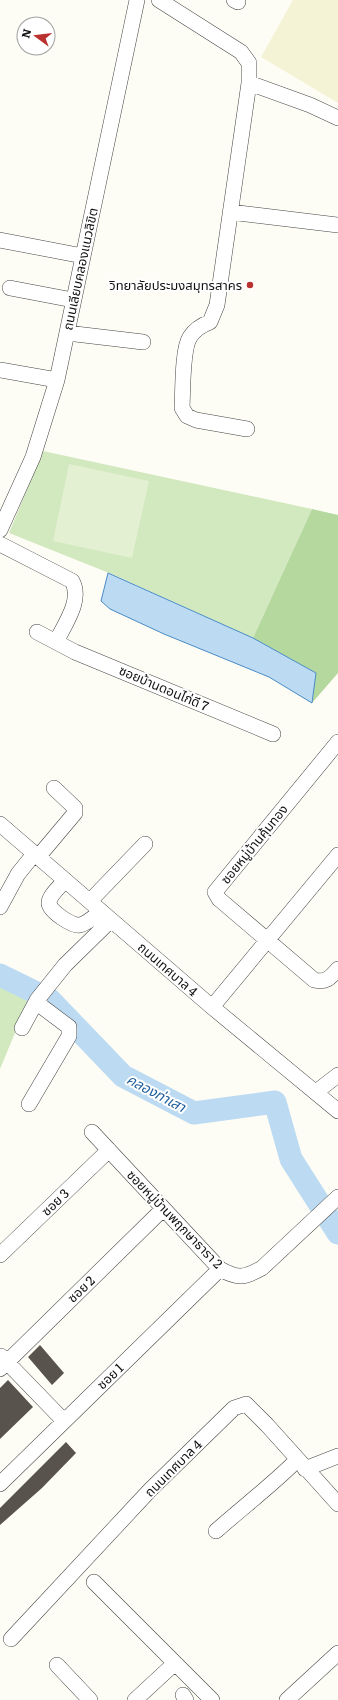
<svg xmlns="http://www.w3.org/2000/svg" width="338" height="1700" font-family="Literata,'Noto Sans Thai',serif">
	<rect width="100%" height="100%" fill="#fefdf5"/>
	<!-- farmland -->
	<path fill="#f4f3d6" d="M293,0h45v103l-77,-46z"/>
	<!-- green -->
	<path fill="#d2e8bf" d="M43,451l269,58 -59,129 -139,-63 -105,-42z
		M0,985l30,12 -30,72z"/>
	<!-- forest -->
	<path fill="#b5d89f" d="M312,509l26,6v158l-26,30 4,-30 -63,-35z"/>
	<!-- pitch -->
	<path fill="#e3f0d1" d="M69,464l80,17 -17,77 -79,-17z"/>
	<!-- water -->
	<path fill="#bcdbf3" stroke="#478bc6" d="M108,573l145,65 63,35 -4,30 -43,-26 -105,-43 -54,-25 -9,-8z"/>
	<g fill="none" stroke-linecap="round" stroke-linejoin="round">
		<!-- river -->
		<path stroke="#bcdbf3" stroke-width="23" d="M0,975l49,24 74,77 71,37 81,-11 16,57 47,74"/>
	</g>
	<!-- building -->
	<path fill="#59534e" d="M40,1345l24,28 -12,12 -24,-28z
		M8,1380l25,27 -33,32v-51z
		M66,1442l10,11 -34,35 -42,37v-17z"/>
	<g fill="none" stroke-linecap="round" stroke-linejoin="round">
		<!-- minor casing -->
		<g stroke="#444" stroke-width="16">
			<path id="minor" d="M159,0l82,52 8,11v20l-32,222 -7,17c-8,3 -15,7 -20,15 -8,12 -7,54 -8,71l5,8 9,4 51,9
				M234,0l4,2
				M249,83l61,22 28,13
				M230,212l108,13
				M0,240l83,16
				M10,288l63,12
				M67,333l76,9
				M0,370l57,10
				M0,530l33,-73 24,-77 80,-380
				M0,544l72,37c11,19 -8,44 -16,61l19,10 198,82
				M37,632l19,10
				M338,742l-123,150 4,7 95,81c12,3 16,-2 24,-11
				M0,824l212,183 126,104
				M38,857l37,-44v-5l-21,-20
				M65,880c-4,6 -16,15 -16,23 0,8 24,24 31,22 8,-2 15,-9 21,-14
				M90,901l55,-57
				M0,907l18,-33 16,-20
				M212,1007l126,-152
				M22,1028l14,-26
				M316,1092l22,-17
				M29,1104l40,-68v-9l-32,-24v-3l28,-35 46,-45
				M92,1132l128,137c18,10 24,9 42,-1l76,-71
				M0,1255l109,-105
				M1,1356l63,65
				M0,1369l163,-160
				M305,1469l33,-13
				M0,1484l220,-215
				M216,1531c27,-24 56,-46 81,-71
				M94,1582l118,118
				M11,1639l139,-149 84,-82 12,-4 21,21 71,79
				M57,1665l33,35
				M183,1695l3,5
				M135,1700l40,-37
				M287,1700l51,-47"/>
		</g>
		<!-- minor -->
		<use href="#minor" stroke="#fff" stroke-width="15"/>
	</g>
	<!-- markers -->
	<circle fill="#ba322f" stroke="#fff" stroke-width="1.5" cx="250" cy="285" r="4"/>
	<g text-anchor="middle" stroke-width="4" stroke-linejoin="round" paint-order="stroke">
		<!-- street labels -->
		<g font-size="13" fill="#111" stroke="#fff">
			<text transform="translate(80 269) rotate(-78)" y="5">ถนนเลียบคลองแนวลิขิต</text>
			<text transform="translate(164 688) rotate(23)" y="5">ซอยบ้านดอนไก่ดี 7</text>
			<text transform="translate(254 844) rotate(-51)" y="5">ซอยหมู่บ้านคุ้มทอง</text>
			<text transform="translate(168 969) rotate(41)" y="5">ถนนเทศบาล 4</text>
			<text transform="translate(55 1202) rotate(-44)" y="5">ซอย 3</text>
			<text transform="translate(175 1219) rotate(46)" y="5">ซอยหมู่บ้านพฤกษาธารา 2</text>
			<text transform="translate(81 1289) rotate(-44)" y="5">ซอย 2</text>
			<text transform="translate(110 1376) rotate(-44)" y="5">ซอย 1</text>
			<text transform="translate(173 1468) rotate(-45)" y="5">ถนนเทศบาล 4</text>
		</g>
		<!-- poi labels -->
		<g font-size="13" fill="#111" stroke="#fff" text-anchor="end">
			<text x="242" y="290">วิทยาลัยประมงสมุทรสาคร</text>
		</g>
		<!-- water labels -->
		<g font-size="14" font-style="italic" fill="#1f5e9d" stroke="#fff">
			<text transform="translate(156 1093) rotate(28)" y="5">คลองท่าเสา</text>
		</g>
	</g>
	<!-- north arrow -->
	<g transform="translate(36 36) rotate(285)"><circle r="19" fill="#ffffff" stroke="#a0a0a0"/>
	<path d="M0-3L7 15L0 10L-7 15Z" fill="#ba322f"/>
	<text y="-6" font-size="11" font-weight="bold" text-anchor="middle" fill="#111111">N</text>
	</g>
</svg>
